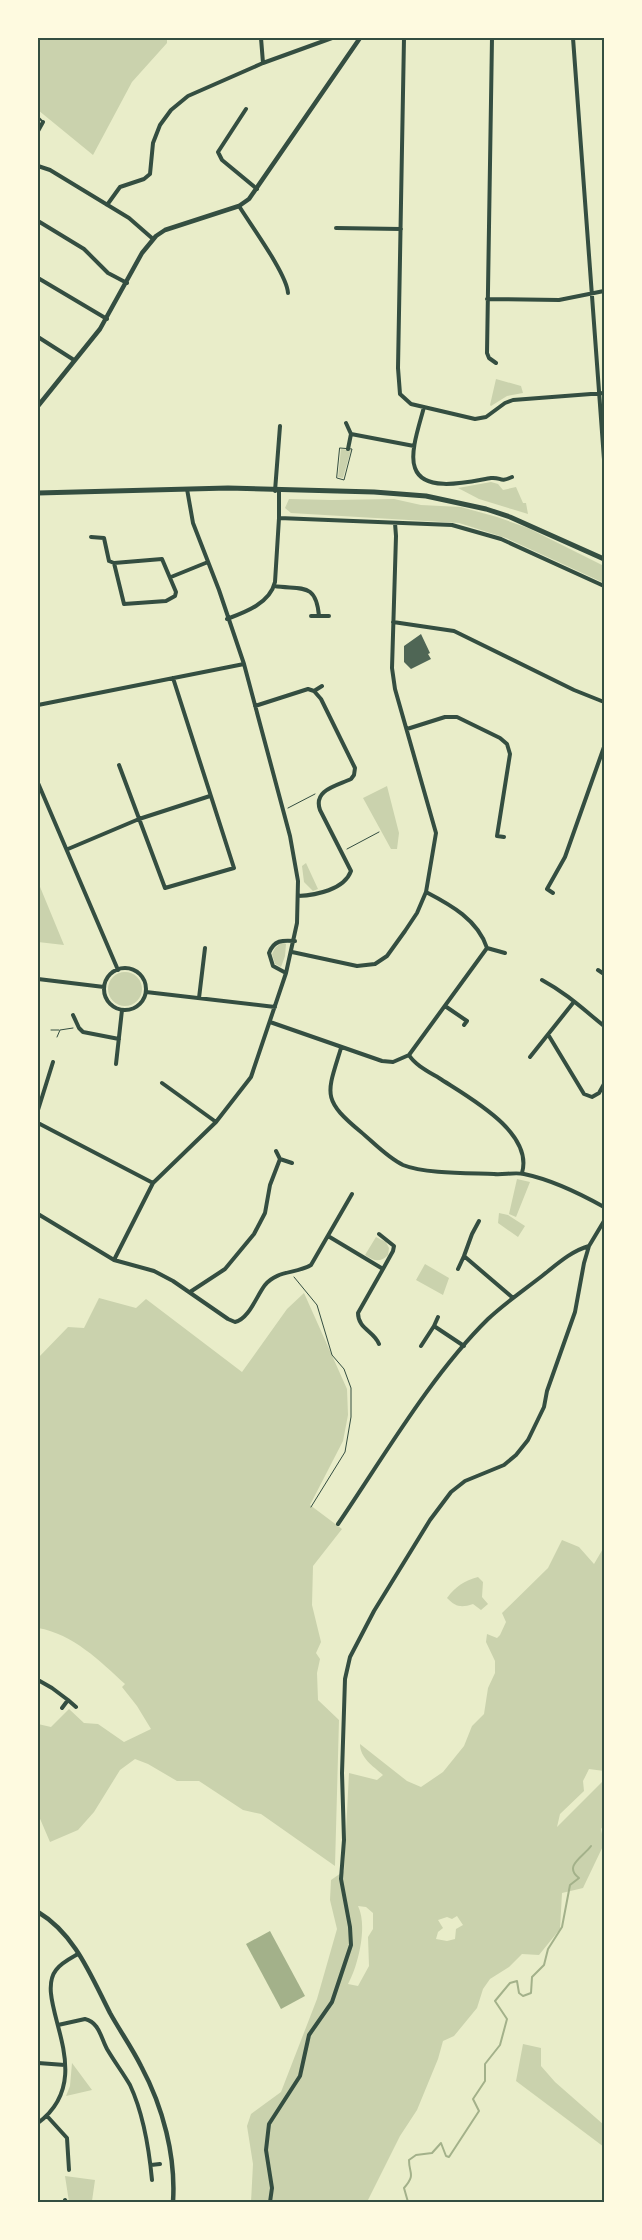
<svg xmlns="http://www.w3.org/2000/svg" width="642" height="2240" font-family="Cabin,sans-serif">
	<rect width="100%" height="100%" fill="#e9edc9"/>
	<!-- green -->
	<path fill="#cad2ad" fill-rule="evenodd" d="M38,38h129v5l-35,39 -39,73 -55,-45z
		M496,379l25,7 2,7 -16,3 -16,10 -1,-1z
		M341,449l10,1 -8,28 -5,-1z
		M491,482l7,2 5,6 13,-3 7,16h3l2,11 -49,-15 -21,-11z
		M289,499l43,1 62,-1 27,6 40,2 36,10 31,11 76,38v17l-98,-45 -47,-15 -168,-10 -6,-5z
		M387,786l12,47 -2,16h-6l-28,-51z
		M306,863l12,26 -5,2 -9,-9 -2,-16z
		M38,882l26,63 -26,-3z
		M282,942l4,2 -1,12 -4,11 -6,-3 -3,-10 3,-6z
		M108 989a17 17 0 1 1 34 0a17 17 0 1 1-34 0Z
		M517,1179l13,3 -14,35 -7,-3z
		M499,1213l9,2 17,11 -7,11 -20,-14z
		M376,1237l10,5 3,6 -1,7c-8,8 -14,6 -23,0z
		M425,1264l24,14 -6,17 -27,-15z
		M304,1293l43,96 1,26 -5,26 -33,64 32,24 -29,37 -1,39 9,37 -5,11 4,6 -3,14 1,27 21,20 -4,146 -74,-52 -18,-4 -44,-29h-22l-29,-17 -13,-5 -15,11 -26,42 -16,18 -28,12 -12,-28v-90l13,3 18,-18 15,14 14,1 26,18 27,-13 -14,-23 -15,-19 3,-3c-25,-23 -52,-50 -87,-56v-270l30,-31 16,1 15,-30 37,10 10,-9 96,73 45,-63z
		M562,1540l17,7 15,17 10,-17v224l-15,-2 -6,12 1,10 -24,23 -3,13 47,-47v45l-3,4 3,15 -21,44 -21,5 -2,36 -21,26 -17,-1 -13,13 -19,12 -7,10 -6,19 -23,28 -11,5 -5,18 -21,51 -17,26 -33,66h-116l2,-38 -6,-38 4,-12 30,-22 36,-93 20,-70 -7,-29 1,-20 13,-9 5,-98 28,7 6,-5c-10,-9 -23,-17 -23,-31l47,37 14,6 22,-15 21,-26 8,-20 12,-12 4,-26 7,-15v-12l-9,-19 1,-8 10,4 3,-3 6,-13 -4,-9 46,-45zM358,1906l8,1 7,6v16l-5,8 1,29 -11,20 -10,-2c10,-18 20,-58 10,-78zM457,1916l6,9 -7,4 -1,10 -8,2 -11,-2 2,-7 5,-4 -5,-8 9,-3 5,2z
		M478,1577l5,5 -1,15 6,7 -7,6 -8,-6c-12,4 -17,3 -26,-6 9,-12 17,-17 31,-21z
		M523,2044l18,4v18l14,16 49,43v22l-88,-66z
		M72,2063l20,27 -26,6 4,-10z
		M65,2176l30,4 -3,21 -23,1z"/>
	<!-- water -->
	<path fill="#a3b18a" d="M270,1931l35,65 -24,13 -35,-65z"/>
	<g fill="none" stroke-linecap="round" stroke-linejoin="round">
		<!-- stream -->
		<path stroke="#a3b18a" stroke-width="2" d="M408,2202l-4,-14c12,-14 5,-14 5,-28l7,-5 16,-2 9,-10 5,13 3,1 30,-46 -6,-12 12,-18v-17l15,-19 7,-26 -12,-18 15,-18 7,-2 2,12 4,3 8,-3 1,-16 12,-12 4,-16 14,-22 8,-42 9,-7c-16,-12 4,-21 12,-32"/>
	</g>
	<!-- building -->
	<path fill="#4f6655" d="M421,634l9,19 -2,1 3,5 -20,10 -7,-7v-16z"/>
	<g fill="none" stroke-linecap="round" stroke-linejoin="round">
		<!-- path -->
		<path stroke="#344e41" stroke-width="1" d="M340,448l12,1 -8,31 -7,-2z
			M288,808l27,-14
			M347,849l32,-17
			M51,1030h8
			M57,1037l3,-7 13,-2
			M294,1277l23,28 15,50 12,14 7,19v29l-6,35 -34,55"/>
		<!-- service -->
		<path stroke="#344e41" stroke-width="2" d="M38,117l5,5"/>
		<!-- minor -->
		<path stroke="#344e41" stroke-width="4" d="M261,38l2,25
			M404,38l-6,330 2,26 11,10 64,15 11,-2 19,-14 8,-3 91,-7
			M492,38l-5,315 2,5 7,5
			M573,38l31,421
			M246,109l-28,43 4,8 35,29
			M38,131l5,-9
			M38,166l12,4 79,48 24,21
			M107,205l13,-18 24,-8 6,-5 3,-31 7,-18 11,-15 17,-14 75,-33 69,-25
			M239,206c11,18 48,68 49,87
			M38,221l46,28 24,24 19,10
			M336,228l65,1
			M38,278l69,41
			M487,299l72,1 45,-9
			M38,337l36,23
			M424,407c-4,16 -15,46 -9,61 9,26 57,13 76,10 11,-1 8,5 21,-1
			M346,423l5,11
			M348,449l3,-15 63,12
			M275,491l5,-65
			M279,491v27l173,7 49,14 103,47
			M91,537l13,1 5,23 5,2
			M162,559l14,33 -1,4 -9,5 -42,3 -10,-41z
			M171,577l37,-15
			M274,586c28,4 42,-4 45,30h10
			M311,616h8
			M227,619c19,-7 43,-16 48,-37l4,-64
			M393,622l61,9 120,59 30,12
			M38,705l206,-41
			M255,706l53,-17 6,2 8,-5
			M407,729l38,-12h12l43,21 7,6 3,10 -13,82 7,1
			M119,765l46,123 69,-20 -61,-190
			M38,783l80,187
			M68,849l71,-30 71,-23
			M553,893l-6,-4 18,-32 39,-110
			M298,896c18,-1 46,-6 53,-25l-31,-61c-7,-20 16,-24 31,-31l3,-4 1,-7 -34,-69 -7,-8
			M487,948l18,5
			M292,952l65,14 18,-2 12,-8 18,-25 12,-18 9,-21 10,-59 -41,-144 -3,-21 4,-132 -1,-13
			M104 989a21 21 0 1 1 42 0a21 21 0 1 1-42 0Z
			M598,970l6,4
			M286,973l-13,-7 -4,-13c5,-13 13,-13 26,-12
			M38,979l66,8
			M542,980c24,13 41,29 62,46
			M146,992l129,15
			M199,998l6,-50
			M445,1006l22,15 -3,4
			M73,1015l6,13 4,4 36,7
			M270,1022l112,39 11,1 16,-7 78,-107c-9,-28 -36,-43 -61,-56
			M549,1036l35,58 8,3 7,-4 5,-9
			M341,1048c-14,46 -20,51 20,84 13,11 27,26 42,33 22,9 66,8 91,9 9,1 21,-2 30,0 29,6 55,19 80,33
			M409,1055c6,10 20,17 30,23 29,19 95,54 83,95
			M530,1057l43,-54
			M116,1064l6,-54
			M162,1083l54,39
			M38,1110l15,-48
			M38,1123l115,60
			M280,1159l12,4
			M38,1214l76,46 40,11 19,10 55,38 7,3c14,-3 22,-27 30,-37 12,-15 31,-11 46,-20l41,-71
			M479,1221l-7,13 -8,22 49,42
			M379,1234l15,12 -1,5 -10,18
			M328,1236l55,33 -25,44c0,16 16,18 21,31
			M114,1260l39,-77 63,-61 35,-45 35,-104 11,-50 1,-42 -8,-45 -46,-172 -25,-74 -26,-67 -6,-34
			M458,1269l6,-13
			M190,1292l35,-23 29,-35 11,-21 5,-28 10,-26 -4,-8
			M434,1326l4,-9
			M421,1346l13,-20 30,20
			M338,1524c45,-66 93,-149 150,-205 17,-16 36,-29 54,-43 14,-11 29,-25 47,-30
			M38,1680l14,8 16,12 -6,8
			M68,1700l8,7
			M58,2025l27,-6c14,3 16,19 22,30 7,12 16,24 23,36 14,30 19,63 22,95
			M38,2063l27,2
			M47,2116l20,22 2,32
			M38,2123c63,-47 -6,-122 18,-153 5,-7 15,-12 22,-16
			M151,2165l9,-1
			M65,2200l1,2
			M270,2202l2,-14 -6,-38 3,-26 31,-48 9,-41 23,-33 19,-57 -1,-18 -9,-48 3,-39 -2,-67 3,-94 5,-22 24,-46 56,-91 21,-28 14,-11 39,-16 12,-10 12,-15 16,-33 3,-16 28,-79 9,-49 5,-17 15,-25"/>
		<!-- tertiary -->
		<path stroke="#344e41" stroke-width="4.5" d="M38,406l62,-77 42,-76 14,-17 9,-6 74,-24 10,-7 111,-161
			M38,1912c37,22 53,64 72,101 10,18 22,35 31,53 22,41 35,90 32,136"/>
		<!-- secondary -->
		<path stroke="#344e41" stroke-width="5" d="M38,493l190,-5 146,4 52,4 60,13 24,8 94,42"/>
	</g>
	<!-- border -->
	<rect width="642" height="2240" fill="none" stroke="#fefae0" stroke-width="78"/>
	<rect x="39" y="39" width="564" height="2162" fill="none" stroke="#344e41" stroke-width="2"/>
</svg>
